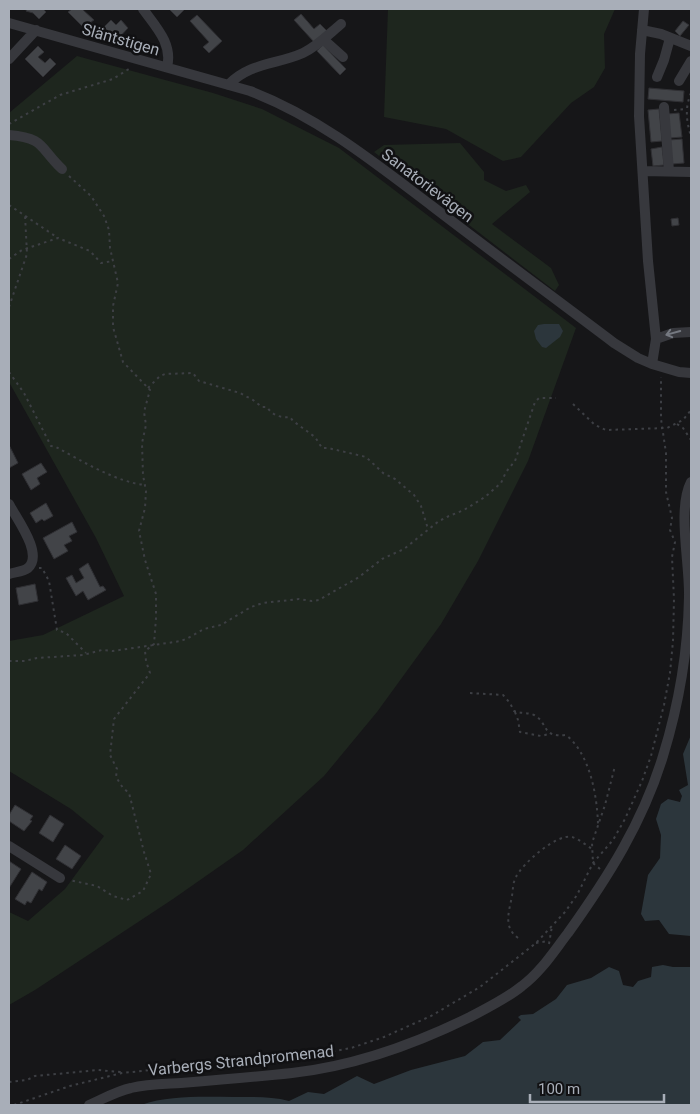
<svg xmlns="http://www.w3.org/2000/svg" width="700" height="1114" font-family="Roboto,sans-serif">
	<rect width="100%" height="100%" fill="#161618"/>
	<!-- green -->
	<path fill="#1e261e" d="M388,9h227l-11,25 1,34 -11,19 -23,16 -50,54 -18,4 -57,-32 -62,-12z
		M77,56l136,37 49,16 77,39 237,180 -48,133 -50,100 -37,63 -64,88 -53,64 -81,74 -70,49 -138,91 -26,15v-93l19,9 37,-32 39,-53 -33,-27 -62,-38v-130l34,-6 81,-39 -28,-58 -87,-156v-269z
		M460,143l24,29v8l22,11 20,-6 4,7 -38,32 59,44 8,17 -4,6 -181,-139 10,-7z"/>
	<!-- water -->
	<path fill="#2c363c" d="M544,324h15l4,7 -3,6 -14,11 -4,-1 -6,-8 -2,-8 4,-6z
		M691,735v201l-22,-2 -10,-14 -14,1 -4,-7 7,-39 12,-17 1,-23 -5,-16 5,-15 7,-5 12,3 2,-6 -3,-6 9,-5 -5,-31z
		M663,965l10,2h18v138h-550c29,-10 62,-8 93,-8 18,0 37,-1 55,4l19,-9 16,2 33,-18 17,8 37,-14 54,-14 18,-14 17,-2 21,-20 -3,-3 3,-2 12,-1 23,-15 11,-14 24,-7 18,-11 10,4 4,14 10,2 5,-6 13,-4 1,-10z"/>
	<!-- building -->
	<path fill="#424448" stroke="#303034" d="M27,9h16l3,3 -7,7 -6,-6 -7,-2z
		M72,9h10l12,11 -3,2 2,2 -7,6 -18,-18z
		M169,9h16l-8,8z
		M301,14l13,15 6,-5 7,7 -13,11 -20,-22z
		M197,15l25,26 -13,12 -6,-6 6,-5 -19,-21z
		M111,20l5,5 5,-5 7,8 -13,14 -12,-14z
		M683,21l6,4 -9,11 -5,-5z
		M323,45l23,24 -6,6 -23,-24z
		M38,46l6,6 -6,5 7,6 5,-5 6,6 -13,13 -18,-18z
		M649,88l35,3 -1,11 -35,-3z
		M659,109l3,32 -11,1 -3,-32z
		M679,113l3,24 -12,1 -2,-24z
		M682,139l2,24 -12,1 -2,-24z
		M662,147l2,18 -11,1 -2,-17z
		M678,218l1,7 -7,1 -1,-7z
		M9,445l9,18 -9,5z
		M41,463l6,9 -10,6 3,6 -9,6 -9,-16z
		M46,503l7,13 -9,5 -2,-2 -6,4 -6,-10z
		M72,522l5,10 -8,4 3,5 -8,4 4,6 -14,8 -11,-21z
		M88,563l12,24 3,-1 3,4 -18,10 -5,-9 -7,5 -10,-18 6,-3 4,8 8,-5 -5,-9z
		M35,584l3,17 -19,4 -3,-17z
		M15,805l18,11 -3,4 2,1 -8,10 -15,-10v-6z
		M50,815l14,9 -11,18 -14,-9z
		M65,845l16,11 -9,13 -16,-10z
		M9,861l12,8 -12,19z
		M32,872l15,10 -5,9 -3,-2 -8,14 -4,-2 -2,4 -10,-6z"/>
	<g fill="none" stroke-linecap="round" stroke-linejoin="round">
		<!-- path -->
		<path stroke="#3d3f44" stroke-width="2" stroke-dasharray="2.5 4" stroke-linecap="butt" d="M691,93c-6,14 -5,28 0,43
			M674,110l12,-1
			M9,124l51,-29 53,-16 19,-12
			M69,176l22,20 13,20 5,14 1,18 8,35 -5,23v21l10,35 27,28 -6,22 2,13 -4,18 1,32 3,16 -1,17 -6,23 6,29 11,34v24l-2,26 -9,7 1,10 4,12 -36,46 -4,36 7,14 -1,8 7,11 6,5 15,59 7,22 -8,17 -16,9 -14,-4 -16,-10 -28,-6
			M9,205l49,33
			M9,259l13,-9 36,-12 32,13 11,12 12,-2
			M9,307l18,-53 -2,-39
			M9,372l15,21 27,53 5,1c26,14 60,35 89,38
			M148,388l12,-12 5,-2 28,-1 6,8 41,12 13,7 9,7h5c5,8 13,11 23,10l3,4 22,16 7,11h6l38,9 17,16 12,6 19,16 7,11 7,23
			M573,404l22,21 11,5 61,-2 16,-8 8,-10
			M677,424l6,4 8,12
			M39,568h3l7,13 8,49 9,3 20,20
			M9,661h16l12,-3 46,-3 19,-5 11,1 68,-10 7,-3 16,-9 17,-4 30,-18 12,-4 36,-4 13,2 7,-1 40,-23 23,-18 22,-10 35,-28 10,-5 15,-6 21,-13 16,-14 5,-11 9,-11 20,-59 4,-4h17
			M470,693l33,2 7,8 4,8c7,3 14,1 20,4 15,8 7,23 32,20 24,19 31,60 32,89
			M515,712l3,8 2,12 21,4 8,-2
			M600,869l-7,-6 -1,-20 13,-38 10,-39
			M518,938c-15,-11 -9,-26 -6,-42 1,-7 1,-14 4,-19 6,-13 41,-44 56,-40 7,2 14,8 20,12
			M536,943l12,-2
			M549,944l3,-18
			M9,1082l18,-2 8,-4 63,-6 22,2 2,1
			M14,1105l56,-19 52,-13 49,-5 101,-5 79,-15 33,-11 47,-21 49,-29 56,-44 29,-31 12,-17 16,-32 20,-23 12,-21 17,-38 9,-25 13,-51 6,-32 3,-32 1,-42 -2,-42 3,-15 -5,-12 2,-12 -6,-26v-39l-5,-34v-42"/>
		<!-- minor -->
		<path stroke="#37383d" stroke-width="10" d="M143,9c13,18 30,35 24,58
			M9,23l241,68c68,26 124,71 182,115 60,46 121,91 182,137l24,15 14,6 4,-25 -8,-78 -9,-145 1,-62 4,-45
			M642,30l19,4 30,12
			M324,40l19,17
			M9,59l27,-29
			M657,77l7,-17 6,-22
			M679,81l12,-20
			M228,85c23,-23 48,-20 75,-32 15,-7 26,-19 38,-29
			M664,107l5,64
			M9,135c36,3 30,12 53,34
			M643,171l48,1
			M656,339l17,-6 18,-1
			M652,364l27,8 12,1
			M9,504c7,14 35,50 19,64 -5,4 -13,4 -19,6
			M9,846l51,32
			M89,1105c14,-6 28,-14 42,-17 16,-4 34,-4 50,-5 37,-3 74,-6 111,-10 63,-7 121,-28 178,-56 17,-9 36,-18 52,-31 19,-14 32,-35 46,-53 40,-56 75,-111 95,-177 16,-52 25,-105 26,-159 1,-33 -12,-88 2,-115"/>
	</g>
	<!-- one-way arrows -->
	<defs><path id="oneway-shaft" d="M-6 0H5M1.5-3L5.5 0L1.5 3" fill="none" stroke-width="1.6" stroke-linecap="round" stroke-linejoin="round" transform="scale(1.25)"/></defs>
	<use stroke="#757981" href="#oneway-shaft" transform="translate(673 333) rotate(165)"/>
	<g text-anchor="middle" stroke-width="5" stroke-linejoin="round" paint-order="stroke">
		<!-- street labels -->
		<g font-size="16" fill="#a8aeb8" stroke="#111113">
			<text transform="translate(121 39) rotate(16)" y="6">Släntstigen</text>
			<text transform="translate(428 185) rotate(37)" y="6">Sanatorievägen</text>
			<text transform="translate(241 1060) rotate(-6)" y="6">Varbergs Strandpromenad</text>
		</g>
	</g>
	<!-- border -->
	<rect width="700" height="1114" fill="none" stroke="#a8aeb8" stroke-width="20"/>
	<!-- scale -->
	<path d="M530 1094v8h134v-8" fill="none" stroke="#a8aeb8" stroke-width="2.5"/>
	<text x="538" y="1094" font-size="15" fill="#a8aeb8" stroke="#111113" stroke-width="4" paint-order="stroke">100 m</text>
</svg>
